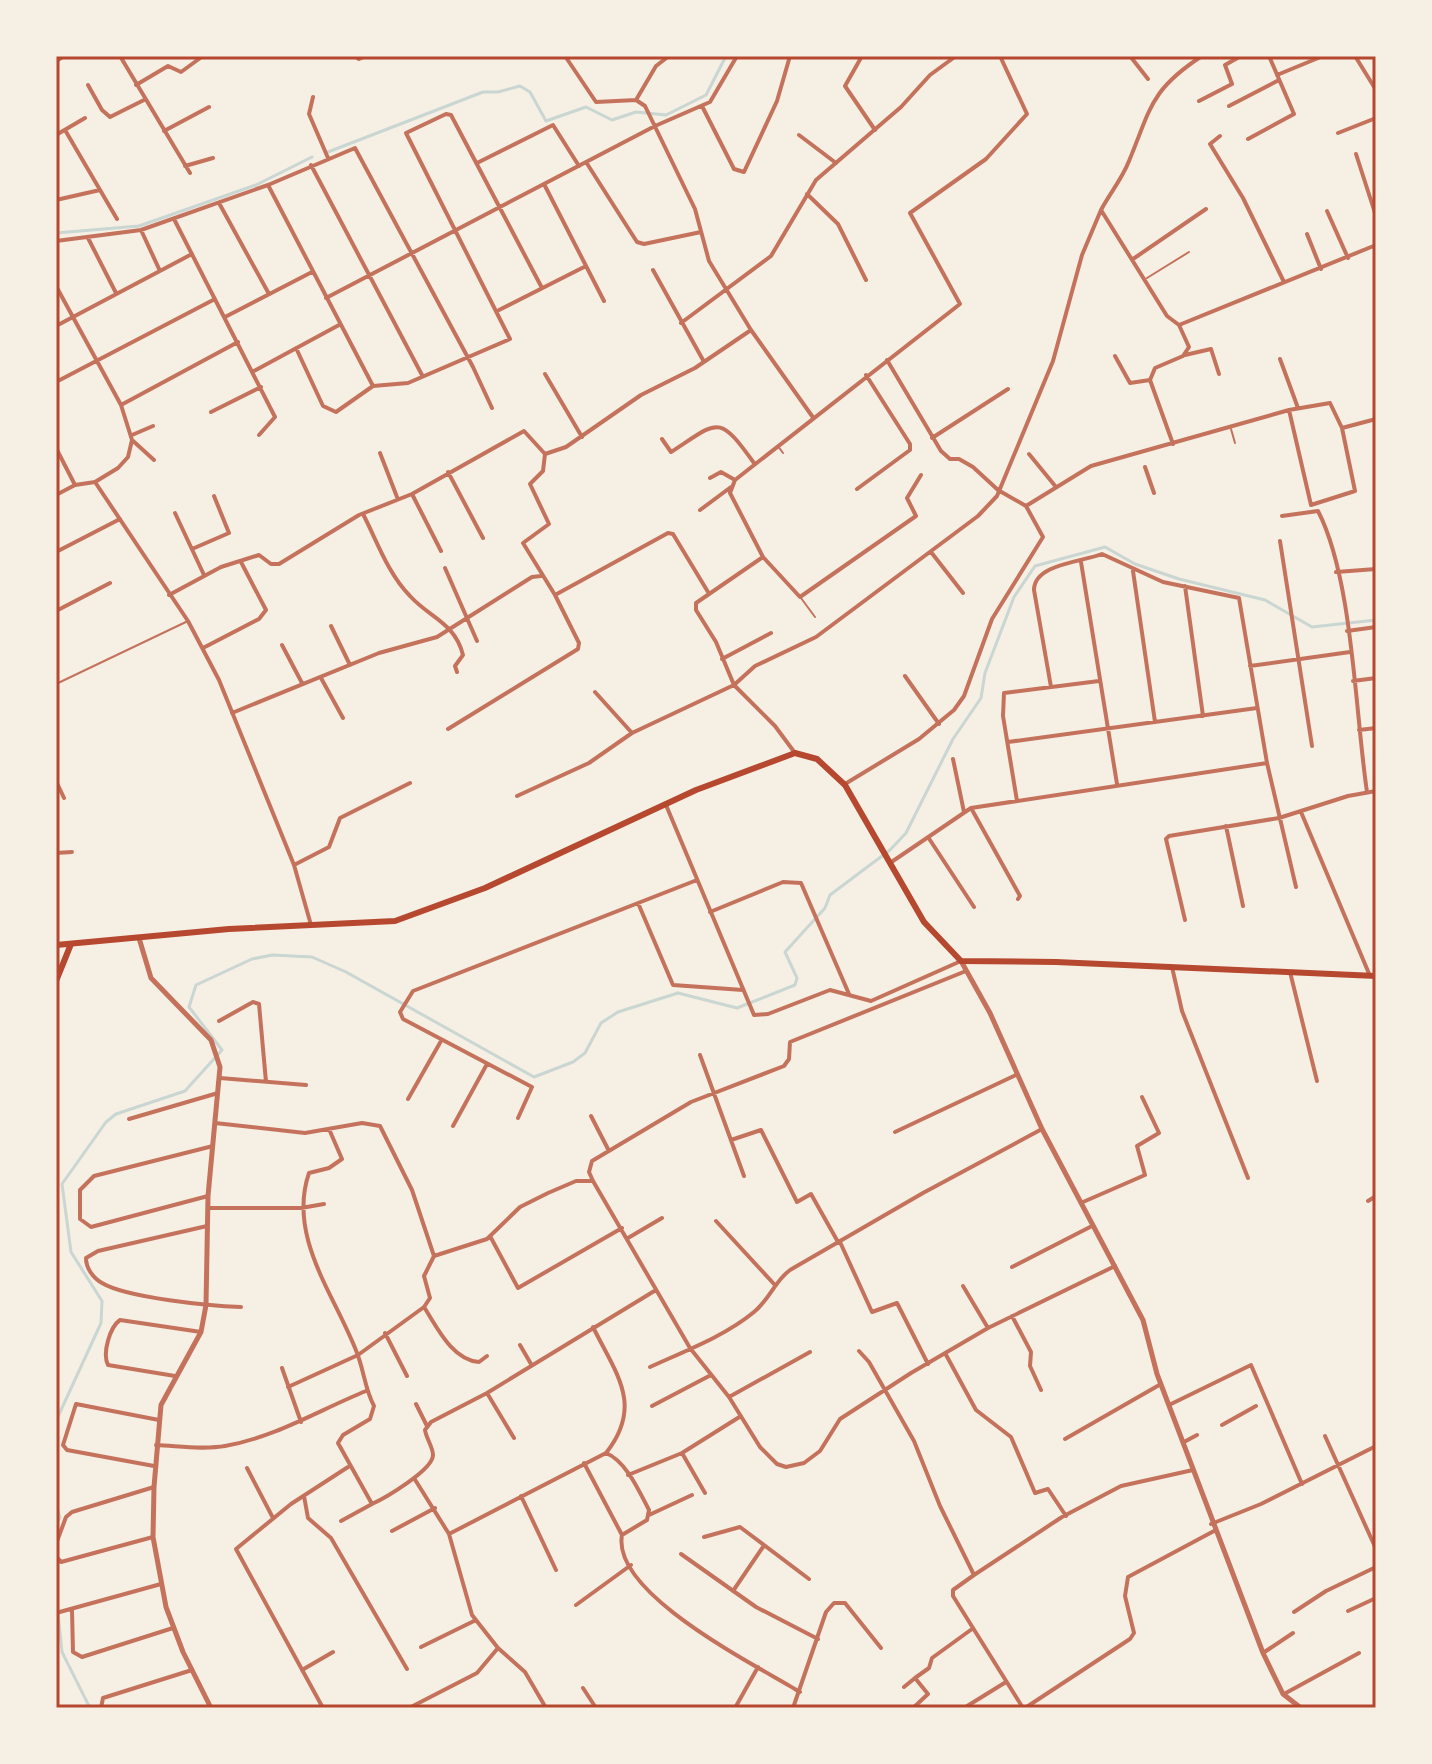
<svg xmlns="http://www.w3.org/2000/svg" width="1432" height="1764" font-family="Jost,sans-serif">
	<rect width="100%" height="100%" fill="#f6efe4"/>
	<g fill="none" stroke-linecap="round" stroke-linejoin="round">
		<!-- stream -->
		<path stroke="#c9d6d2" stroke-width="3" d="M328,152l155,-60h15l22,-6 10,6 16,29 40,-14 26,13 24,-8 30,3 40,-20 20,-39
			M56,233l83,-7 117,-41 56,-28
			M56,1421l45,-98 1,-22 -31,-49 -9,-68 44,-62 10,-8 69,-23 37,-41 -33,-43 7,-22 56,-26 20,-4 40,2 34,15 188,105 39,-15 12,-9 16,-30 17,-11 60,-19 59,15 58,-23 2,-7 -12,-26 40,-44 5,-13 60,-45 16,-17 47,-94 28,-41 4,-25 29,-76 21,-31 70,-19 30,17 44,15 86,21 47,27 64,-7
			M56,1503l4,15 -4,6
			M56,1594l6,58 28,56"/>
		<!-- service -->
		<path stroke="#c5725c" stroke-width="2" d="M1147,278l42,-26
			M1231,429l4,14
			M778,446l5,7
			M801,598l14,19
			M56,684l132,-63"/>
		<!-- minor -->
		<path stroke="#c5725c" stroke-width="4" d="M120,56l70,117
			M354,56l5,3 7,-3
			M565,56l31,46 40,-2 9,6 50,103 14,52 42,69 61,86
			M862,56l-17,30 30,44
			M1130,56l18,23
			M1355,56l21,34
			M1277,75l46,-19
			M88,85l14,25 8,7 34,-17
			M136,85l32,-19 13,6 22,-16
			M313,97l-4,17 19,44
			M636,100l20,-34 13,-10
			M1199,101l33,-17 -7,-19 16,-9
			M702,106l32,63 10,3 33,-71 13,-45
			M1229,106l50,-26
			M65,130l52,89
			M164,131l45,-24
			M1338,133l38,-15
			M56,135l29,-17
			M799,135l37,28
			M1220,136l-10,8 33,54 41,84
			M1248,139l46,-25 -25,-58
			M1356,154l20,62
			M586,162l51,80 7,2 57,-12
			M477,163l76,-38 26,41
			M311,165l111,210
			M185,166l28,-8
			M544,184l60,117
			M268,185l105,201
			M807,194l31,30 28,56
			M56,200l44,-10
			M219,203l50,91
			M1327,211l21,47
			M174,219l101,198 -16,18
			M141,230l19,41
			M1307,234l14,35
			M88,238l28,55
			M56,241l85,-11 127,-45 87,-37 118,219 19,41
			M1133,259l73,-50
			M653,270l50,90
			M56,286l65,119 11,35 -4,17 -10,11 -23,14 -20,3 -19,10
			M326,298l329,-172 55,-24 27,-46
			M499,310l87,-44
			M225,317l87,-45
			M681,323l90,-67 45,-76 85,-73 29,-32 26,-19
			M1179,325l197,-80
			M56,326l136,-72
			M296,348l27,58 13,6 37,-26 35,-3 102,-44 -104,-206 40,-19 5,1 91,173
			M1185,355l26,-6 8,25
			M1115,356l15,27 20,-3
			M1280,359l18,49
			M254,371l85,-46
			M545,374l37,63
			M56,382l159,-83
			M121,405l117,-63
			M1289,410l22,95
			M211,412l50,-25
			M1342,428l34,-9
			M132,435l21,-9
			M932,438l76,-49
			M662,439l9,13c48,-31 47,-39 83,11
			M132,440l22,20
			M1173,444l-23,-64 5,-12 28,-12 6,-9 -10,-22 -12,-9 -66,-106c9,-17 21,-31 28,-49 22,-53 21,-71 73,-105
			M56,448l19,37
			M380,453l17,44
			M545,454l-2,17 -13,13 19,40 -26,19 32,52 113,-62 5,1 35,58
			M545,454l21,-7 75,-52 54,-27 56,-38
			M1029,454l27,33
			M1145,467l9,26
			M448,472l35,66
			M710,478l11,-6 14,8
			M95,482l93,139 31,59 75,185 17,60
			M857,489l53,-39v-6l-44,-69
			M412,494l29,57
			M1026,506l65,-40 198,-56 41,-7 12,25 13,63 -44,14
			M700,510l31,-23
			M175,513l29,62
			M363,514c14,27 25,60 47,82 20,22 45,27 53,59l-8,11 2,6
			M1282,516l36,-5c35,68 37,201 49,281
			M1280,541l32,205
			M192,549l37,-16 -15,-37
			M56,552l64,-33
			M931,552l32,41
			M763,557l37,40 116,-81 -9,-18 14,-23
			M1081,562l36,222
			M445,568l32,73
			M1133,571l22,151
			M1336,572l40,-3
			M1185,586l18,130
			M169,595l52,-28 38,-12 12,9h8l80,-49 53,-21 112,-63 21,23
			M56,611l54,-28
			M331,626l19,39
			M1347,631l29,-4
			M282,645l20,38
			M203,648l56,-29 7,-9 -25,-48
			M722,659l49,-26
			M1250,666l100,-14
			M905,676l34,48
			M321,678l22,40
			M1353,681l23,-3
			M1051,687l-17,-97c0,-26 48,-28 68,-36l61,28 76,16 28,165 29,124
			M595,692l37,41
			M232,713l147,-60 58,-16 95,-60 9,-1
			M448,729l130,-80 1,-6 -24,-48
			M1359,730l17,-2
			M1008,742l249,-34
			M795,753l-20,-27 -41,-41 -18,-43 -20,-32v-7l67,-46 -33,-64 5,-13 225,-176 -50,-91 76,-54 41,-45 -27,-58
			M953,759l11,53
			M56,781l8,17
			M845,784l74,-45 35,-29 10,-14 28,-77 51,-82 -17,-31 -28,-16 -25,-23 -14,-8h-9l-9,-8 -54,-91
			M517,796l72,-33 43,-30 102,-48 21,-19 61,-29 162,-121 19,-20 56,-135 29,-106 19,-45
			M1017,801l-14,-85 1,-23 95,-12
			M666,805l88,210 14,-1 62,-24 41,11 90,-40
			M971,808l49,88 -2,3
			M1301,812l69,164
			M1226,826l17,80
			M928,837l46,70
			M56,853l16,-1
			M890,863l81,-55 296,-45
			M294,865l35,-18 11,-29 70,-35
			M638,903l35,82 70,5
			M710,912l73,-30 18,1 48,111
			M1185,920l-19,-81 3,-3 110,-18 69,-22 28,-5
			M1172,967l10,44 66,167
			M1290,972l27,109
			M219,1021l34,-19 6,2 7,78
			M700,1055l44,121
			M220,1078l86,7
			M408,1099l33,-58
			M591,1116l18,35
			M518,1118l14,-31 -129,-68 -3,-7 13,-21 284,-111
			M129,1119l89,-26
			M215,1123l90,10 57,-10 18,3 32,64 22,66
			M453,1126l34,-62
			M329,1129l13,30 -13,9 -20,5c-22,64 26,122 48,180 7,18 8,36 17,53l-4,13 -27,16 -5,8 34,61c13,-6 61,-34 61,-49 0,-8 -7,-17 -8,-25l6,-8 56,-29 169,-103
			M895,1132l121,-57
			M731,1140l30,-10 36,72 14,-8 27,48
			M593,1181l-4,-9 3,-11 99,-59 93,-36 5,-7 1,-17 176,-71
			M208,1196l-117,31 -11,-8v-29l14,-14 119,-30
			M1368,1201l8,-5
			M1083,1202l62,-27 -8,-29 22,-13 -17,-36
			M209,1208h92l23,-4
			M716,1221l58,63
			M207,1226l-109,25 -12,7c0,10 7,20 16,25 25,15 109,23 139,24
			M490,1236l28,52 104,-60
			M628,1238l34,-20
			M840,1242l32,70 25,-9 31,61
			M1012,1267l80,-41
			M963,1286l25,42
			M424,1307c13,20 28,53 55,55l8,-6
			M1012,1316l19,36 -1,14 11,24
			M593,1327c23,47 51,78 13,126
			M385,1333l22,43
			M520,1345l11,19
			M859,1351l10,11 45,79 26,65 34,69 -21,15v6l70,112
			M945,1353l31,57 35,27 24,56 13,-4 18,27
			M650,1367c35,-16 75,-31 104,-55 16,-13 20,-30 36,-42l133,-77 119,-64
			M282,1368l19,54
			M175,1376l-67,-11c-6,-12 2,-38 12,-45l81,12
			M288,1387l70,-32 66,-48 6,-9 -6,-22 10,-20 53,-17 33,-32 28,-14 28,-12h17l97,167 39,49 31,50 17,17 9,3 18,-4 16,-12 20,-32 71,-46 77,-45 127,-62
			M487,1393l27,45
			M729,1397l81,-45
			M416,1404l11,22
			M1169,1405l82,-40 51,119
			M652,1406l59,-31
			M1222,1425l34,-19
			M1325,1436l51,113
			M1065,1439l96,-55
			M1184,1442l13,-7
			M156,1445c23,1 47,5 69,1 51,-9 94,-36 141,-55
			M682,1453l23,40
			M584,1463l38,72c-11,59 136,131 178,157
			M154,1466l-87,-16 -4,-5 13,-41 83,16
			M247,1468l26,50
			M628,1475l54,-22 59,-37
			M414,1478l35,56 23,81 26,33 27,24 21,36
			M304,1496l4,22 23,20 76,131
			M521,1496l35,74
			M649,1515l43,-20
			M341,1521l31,-17
			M1211,1524l50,-20 115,-58
			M392,1531l43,-23
			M449,1534l157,-81c20,8 33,38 43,57l-2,10 -25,15
			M704,1537l36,-10 69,52
			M56,1544l10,-27 6,-5 82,-25
			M681,1554l75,53 62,32
			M56,1556l5,6 92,-25
			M974,1575l88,-58 59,-31 72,-16
			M733,1591l30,-44
			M576,1605l55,-40
			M72,1610l1,42 9,5 91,-29
			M1348,1611l28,-13
			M1294,1612l32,-21 50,-24
			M56,1613l105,-29
			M421,1647l55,-27
			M1263,1653l30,-20
			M302,1670l31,-18
			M904,1687l11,-9
			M583,1688l13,20
			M1284,1694l75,-41
			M101,1708l2,-10 89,-28
			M323,1708l-87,-159 55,-45 57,-37
			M409,1708l68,-35 21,-25
			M735,1708l23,-41
			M793,1708l33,-96 8,-9h11l36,45
			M913,1708l15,-14 -13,-16 14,-10 3,-10 40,-29
			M964,1708l42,-26
			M1025,1708l105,-69 4,-6 -9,-37 3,-19 86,-46"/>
		<!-- tertiary -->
		<path stroke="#c5725c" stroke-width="5" d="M56,61l7,-5
			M139,938l12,40 60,62 9,27 -12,129 -2,109 -5,27 -40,73 -7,82 -1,50 13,70 17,45 28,56
			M961,961l29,52 52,116 101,191 14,54 106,279 20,41 18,14"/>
		<!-- secondary -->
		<path stroke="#b5482f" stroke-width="6" d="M56,945l173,-16 166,-8 90,-33 211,-98 99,-37 22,6 28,26 79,137 37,39 95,1 320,14
			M56,981l15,-37"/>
	</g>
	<!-- border -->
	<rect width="1432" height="1764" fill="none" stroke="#f6efe4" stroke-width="116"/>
	<rect x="58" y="58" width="1316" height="1648" fill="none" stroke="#b5482f" stroke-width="3"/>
</svg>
